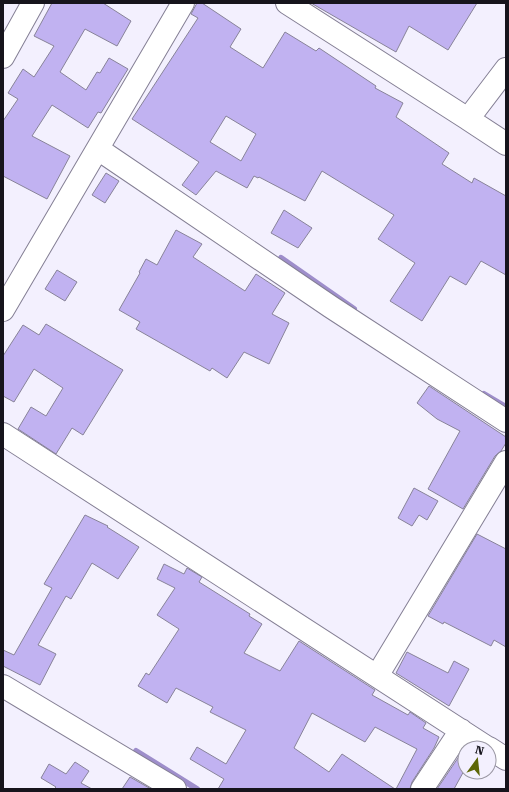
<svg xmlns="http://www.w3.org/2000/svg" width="509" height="792" font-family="'Roboto Serif',serif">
	<rect width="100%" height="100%" fill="#f3f0fe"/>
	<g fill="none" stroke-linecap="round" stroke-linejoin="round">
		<!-- stream -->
		<path stroke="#9e8ecb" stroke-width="6" d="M281,258l73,51
			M484,394l22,13
			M136,751l61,38"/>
	</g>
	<!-- building -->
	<path fill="#c1b2f1" stroke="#888399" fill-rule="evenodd" d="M52,3h51l28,18 -14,25 -32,-17 -25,43 26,18 11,-18 3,1 9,-15 19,11 -27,44 -3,-1 -10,16 -36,-23 -20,31 38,20 -23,43 -44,-23v-55l15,-22 -10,-6 15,-24 11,8 20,-31 -20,-10z
		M197,3h5l39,26 -11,18 33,21 22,-36 31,19 3,-3 57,38 -1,2 28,15 -7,14 53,36 -7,11 30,19 2,-5 32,18v79l-25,-14 -15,24 -16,-9 -28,45 -32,-20 25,-38 -37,-24 16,-24 -72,-44 -17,30 -46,-24 -1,1 -4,-2 -7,12 -31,-17 -20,24 -14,-10 17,-23 -67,-43 66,-101 -7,-4zM226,116l30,18 -15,27 -31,-19z
		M311,3h166l-29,47 -39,-24 -13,26z
		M106,173l13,8 -14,22 -13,-8z
		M284,210l28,18 -14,20 -27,-15z
		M176,230l26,14 -9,13 52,34 11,-17 29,19 -13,21 17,9 -20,41 -25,-12 -17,26 -15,-10 -2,3 -74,-42 4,-7 -21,-12 21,-37 -1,-1 7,-13 11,6z
		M57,270l20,12 -12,19 -20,-12z
		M46,324l77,46 -40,65 -11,-7 -16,26 -38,-25 13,-22 15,9 17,-28 -29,-19 -20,33 -11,-6v-40l20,-31 16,10z
		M429,386l77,51v6l-5,8 -6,5 -32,53 -35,-20 32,-58 -23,-12 -20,-16z
		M414,488l24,13 -11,19 -8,-5 -7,11 -14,-8z
		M85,515l23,11 -1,1 32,20 -21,32 -26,-16 -21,36 -5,-3 -28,49 18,9 -16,31 -37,-19v-16l11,5 38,-67 -8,-4z
		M477,534l29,15v98l-12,-7 -3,6 -47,-24 -1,2 -15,-8z
		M164,564l20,10 3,-6 15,9 -3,5 51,32 -1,2 13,8 -18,29 36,18 19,-30 76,49 -3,5 36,20 2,-3 16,11 -3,5 16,9 -5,11 -22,34 -2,7h-14l21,-40 -42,-22 -10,15 -53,-29 -18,35 35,24 13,-18 53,35h-177l6,-10 -34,-20 7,-12 29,17 20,-34 -36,-18 3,-5 -37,-19 -9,15 -29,-17 8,-13 3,2 30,-46 -22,-14 18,-27 -18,-9z
		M407,652l41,21 6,-12 15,8 -20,37 -53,-33z
		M460,755l5,1v13l-11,20h-17z
		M75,762l14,9 -8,12 11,6h-38l2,-2 -15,-9 8,-14 17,10z
		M130,777l21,12h-29z"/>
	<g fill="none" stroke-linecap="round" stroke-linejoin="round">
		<!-- minor casing -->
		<g stroke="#847f94" stroke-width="24">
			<path id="minor" d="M287,3l181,116 38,-50
				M3,57l30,-54
				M468,119l38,25
				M98,149l233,158 175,114
				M3,310l180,-307
				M3,434l485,314
				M377,676l129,-214
				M3,686l172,103
				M489,748l17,11
				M422,789l39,-59"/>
		</g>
		<!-- minor -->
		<use href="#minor" stroke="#fff" stroke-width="22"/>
	</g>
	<!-- border -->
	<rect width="509" height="792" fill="none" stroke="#16141c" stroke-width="8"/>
	<!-- north arrow -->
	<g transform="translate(477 760) rotate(15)"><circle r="19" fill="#f3f0fe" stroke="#9b98a4"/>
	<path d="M0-3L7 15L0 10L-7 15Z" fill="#5d6606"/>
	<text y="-6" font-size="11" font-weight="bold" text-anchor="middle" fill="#16141c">N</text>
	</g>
</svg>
